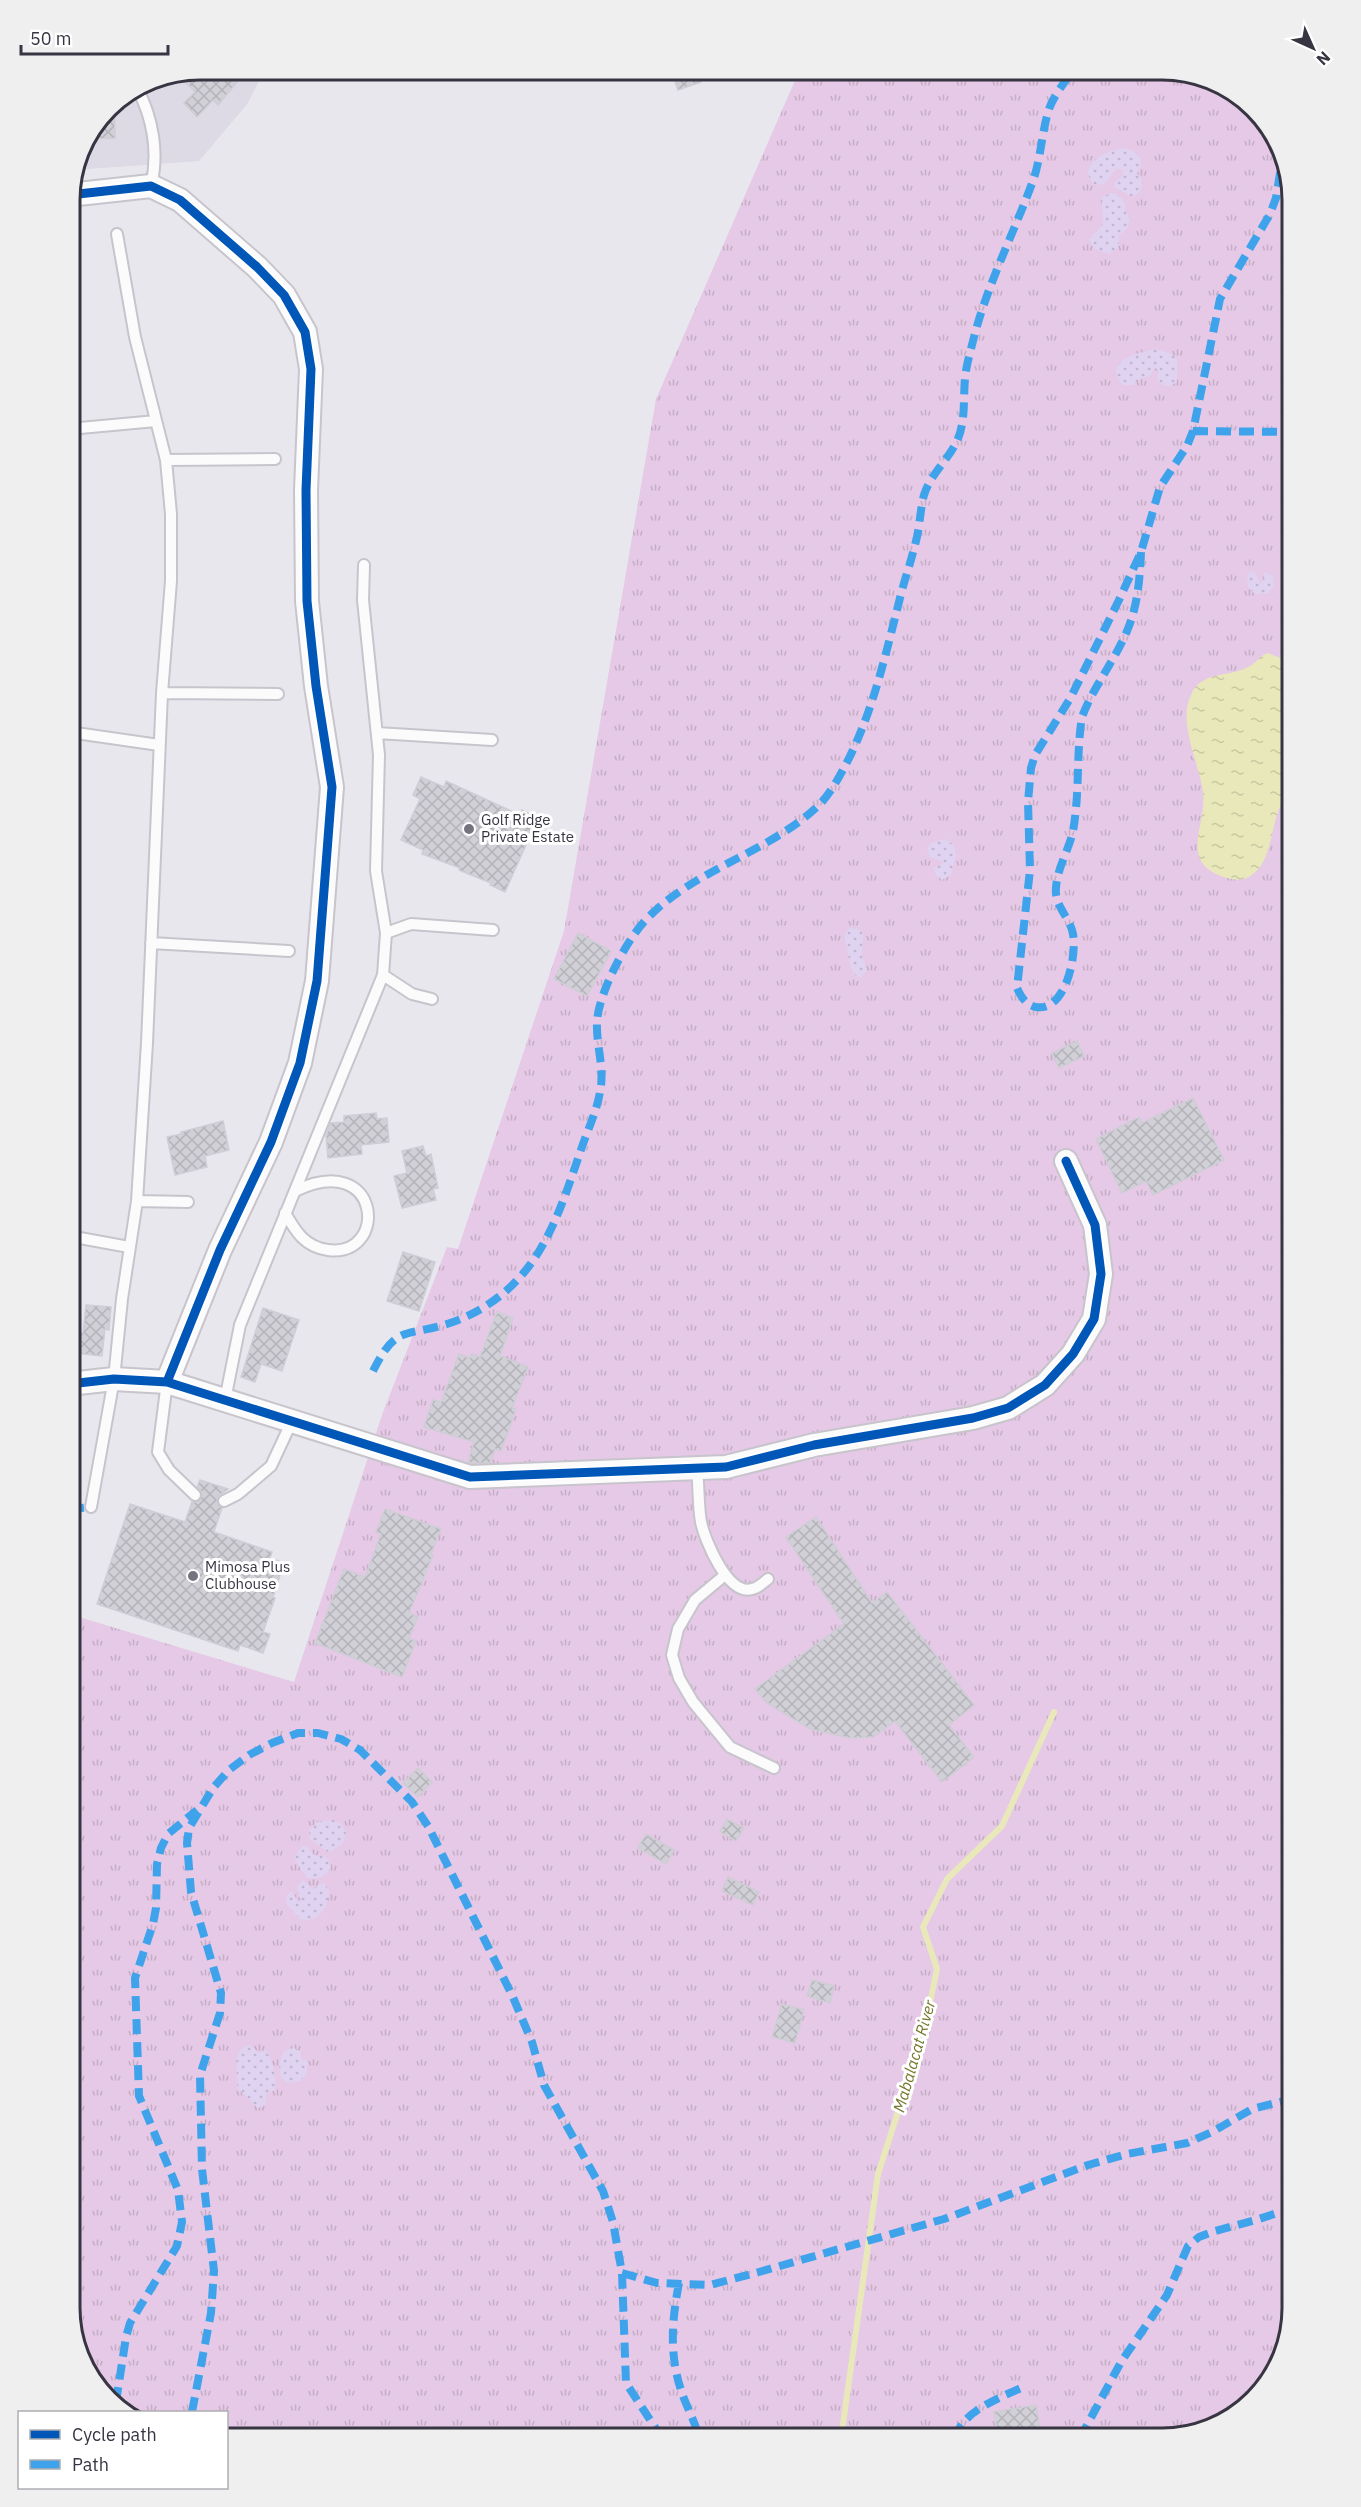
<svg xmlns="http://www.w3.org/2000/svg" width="1361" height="2507" font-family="'IBM Plex Sans',sans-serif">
	<defs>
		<pattern id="grass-tufts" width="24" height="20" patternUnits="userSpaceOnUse" patternTransform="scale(1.5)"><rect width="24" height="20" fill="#e5c9e6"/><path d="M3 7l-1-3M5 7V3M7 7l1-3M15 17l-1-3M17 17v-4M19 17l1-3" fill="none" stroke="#c5adc6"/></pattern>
		<pattern id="sand-dots" width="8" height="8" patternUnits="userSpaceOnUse" patternTransform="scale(1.5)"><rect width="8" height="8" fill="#dfd3f1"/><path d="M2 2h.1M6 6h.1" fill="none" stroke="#c0b6d0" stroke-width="1.8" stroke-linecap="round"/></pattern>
		<pattern id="water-ripples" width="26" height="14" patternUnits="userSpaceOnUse" patternTransform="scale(1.5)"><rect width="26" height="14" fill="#e8e8bb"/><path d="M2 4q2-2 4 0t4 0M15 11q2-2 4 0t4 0" fill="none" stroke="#c8c8a2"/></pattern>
		<pattern id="building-cross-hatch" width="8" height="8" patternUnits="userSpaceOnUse" patternTransform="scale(1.5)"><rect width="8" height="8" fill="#d2d0d7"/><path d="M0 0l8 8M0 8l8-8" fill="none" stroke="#b5b3ba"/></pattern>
	</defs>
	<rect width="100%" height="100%" fill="#e9e7ee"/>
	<!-- residential -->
	<path fill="#ddd9e5" d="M200,69h65l-17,34 -49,58 -125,9 5,-21 29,-42 42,-28z"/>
	<!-- grass -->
	<path fill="url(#grass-tufts)" d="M800,69h370l64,22 48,58 10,51v2108l-22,72 -58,48 -51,10h-934l-1,-26h-102l-45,-54 -10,-51v-693l225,68 88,-267 65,-168 11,2 106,-318 92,-532z"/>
	<!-- sand -->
	<path fill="url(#sand-dots)" d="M1122,148c14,1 25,12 15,25 8,8 7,19 -4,24l-19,-10 1,-5 8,-6 -1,-7h-6c-8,7 -8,19 -22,15 -18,-20 11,-32 28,-36z
		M1111,193c10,2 16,8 14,18l5,8 -3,10 -8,6 -1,13 -9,6 -15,-5 -5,-10 14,-15 -2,-26z
		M1156,349l14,4 7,6v23l-8,4 -8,-2 -4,-5 1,-9 -3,-2 -6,9 -8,1 -8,7h-10c-22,-24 16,-33 33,-36z
		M1255,571l5,13 3,-3 1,-9 9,4 1,9 -6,8 -13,1 -7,-7 -1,-13z
		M945,839l9,6 2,10 -5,20 -9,5 -6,-4 -2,-8 7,-3 2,-3 -13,-5 -3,-9 4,-5z
		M851,928h5l7,5 -1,22 5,15 -6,7 -4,-1c-10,-9 -7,-25 -13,-37l3,-9z
		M334,1820l7,4 5,9 -3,10 -14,10 -19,-14 -1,-9 8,-8z
		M306,1845l8,10 10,1 5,4 2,7c-5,10 -15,14 -25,10l-12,-19 7,-11z
		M303,1880l10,9 11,-7 5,10c-1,17 -12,32 -29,27l-14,-15 1,-9 4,-4 8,11 3,-1 -4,-6 -1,-9z
		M250,2045l9,8 7,-3c6,6 11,32 9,40l-9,4v10l-8,4 -21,-20c3,-15 -9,-37 13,-43z
		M294,2048l6,3 2,9h6l-2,15 -6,6 -13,2 -6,-6 -2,-13 5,-13z"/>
	<!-- water -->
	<path fill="url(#water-ripples)" d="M1268,653l12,5 12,-5v137c-5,6 -10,12 -13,19 -9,22 -7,51 -27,66 -10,7 -21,5 -31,1 -42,-16 -14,-51 -18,-83 -3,-29 -26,-70 -12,-98 10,-24 37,-18 55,-27 9,-3 14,-13 22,-15z"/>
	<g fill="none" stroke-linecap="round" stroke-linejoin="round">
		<!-- stream -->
		<path stroke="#e8e8bb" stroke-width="6" d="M841,2438l37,-264 46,-143 13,-62 -14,-42 24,-48 55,-53 52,-114"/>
	</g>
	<!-- building -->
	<path fill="url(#building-cross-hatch)" stroke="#cfcdd6" stroke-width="1.5" d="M200,69h48l-30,36 -5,-5 -16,17 -13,-14 11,-11 -18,-19z
		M671,69h26l4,13 -23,8z
		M114,103l1,35 -29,1 22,-32z
		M421,777l23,10 2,-6 74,34 2,-5 16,8 -33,74 -15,-7 1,-2 -32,-13 1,-2 -38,-14 1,-4 -22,-10 19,-41 -7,-4z
		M578,933l33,18 -24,45 -33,-17z
		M1077,1041l7,15 -25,12 -7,-15z
		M1193,1098l31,62 -71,35 -7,-14 -24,12 -26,-54 43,-22 3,6z
		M376,1113l1,6 10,-1 2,24 -28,3 1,9 -34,4 -2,-23 5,-12 13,-1v-6z
		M223,1121l6,29 -24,6 2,11 -32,8 -8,-38 14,-3v-2z
		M423,1146l3,10 5,-2 7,34 -5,1 3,11 -34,8 -8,-32 13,-3 -5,-22z
		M403,1252l32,10 -16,49 -32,-10z
		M86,1305l25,2 -2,23 -4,-1 -3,27 -27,-3 2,-21 6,1z
		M263,1308l36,12 -17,51 -21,-7 -6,18 -14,-5z
		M497,1312l16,6 -13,38 28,11 -16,41 4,1 -15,42 -6,-2 -5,14h-17l-5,-1 6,-20 -50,-15 9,-27 8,2 18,-48 11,4 2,-4 8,3z
		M200,1480l28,9 -11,8v7l5,4 -8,24 58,20 -2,6 14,5 -11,34 2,1 -12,34 7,2 -7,19 -23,-8 -2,6 -141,-47 33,-100 55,18 7,-20h6l4,-5v-5l-5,-5z
		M385,1509l56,20 -10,25 2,1 -24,58 9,4 -9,21 7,3 -14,36 -87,-34 29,-74 21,8 16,-43 -5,-2z
		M816,1517l56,86 15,-11 87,113 -25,20 25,32 -32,25 -47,-61 -22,16 -23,1 -40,-9 -43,-26 -12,-14 89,-65 -58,-87z
		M418,1768l14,14 -14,15 -15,-14z
		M727,1819l17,9 -8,13 -16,-9z
		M646,1834l28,16 -8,14 -28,-16z
		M728,1877l31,15 -6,13 -31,-14z
		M812,1980l22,6 -4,17 -23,-7z
		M782,2004l22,6 -9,33 -23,-6z
		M1036,2405l4,24 -42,8 -4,-25z"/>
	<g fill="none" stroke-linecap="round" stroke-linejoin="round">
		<!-- lane casing -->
		<g stroke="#c7c4cc" stroke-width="14">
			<path id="lane" d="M137,88c16,30 22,65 14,98
				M80,428l76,-7
				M166,460l109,-1
				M162,693l116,1
				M69,732l90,13
				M377,733l115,7
				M386,933l25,-9 82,6
				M151,943l138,8
				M383,975l29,19 20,5
				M137,1201l51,1
				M285,1213c11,19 20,34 43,37 61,8 54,-101 -33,-59
				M69,1236l60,11
				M167,1382l-9,70 11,18 26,25
				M225,1400l15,-75 143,-350 3,-42 -10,-62 3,-116 -16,-155 1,-35
				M697,1470c2,17 1,35 4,52 4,19 27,74 51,67 6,-1 12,-7 16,-10
				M224,1501l14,-7 33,-28 21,-45
				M91,1507l23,-128 8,-80 15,-98 10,-158 15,-350 9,-112v-67l-5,-54 -31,-123 -18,-103
				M725,1575l-30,25 -17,29 -6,26 7,23 14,24 37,45 44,21"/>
		</g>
		<!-- street casing -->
		<g stroke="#c7c4cc" stroke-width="26">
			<path id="street" d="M69,195l82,-9 29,14 77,67 27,28 21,37 6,37 -5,121 1,111 9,85 16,101 -15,194 -17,82 -29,79 -51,108 -53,132
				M69,1384l45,-5 53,3 303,95 256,-10 88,-22 159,-27 35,-10 37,-23 28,-31 21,-35 7,-45 -6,-49 -29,-64"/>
		</g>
		<!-- lane -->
		<use href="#lane" stroke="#fcfbfc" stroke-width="10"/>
		<!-- street -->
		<use href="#street" stroke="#fcfbfc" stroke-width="22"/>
		<!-- quiet -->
		<path stroke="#3fa3ec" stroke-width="8" stroke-dasharray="15 8" stroke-linecap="butt" d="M1193,431l99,1
			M1141,552c-1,24 -3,51 -12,74 -12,32 -35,59 -47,91 -6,37 -2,76 -9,114 -4,19 -16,37 -17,57 -2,18 14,29 17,46 4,21 -7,78 -37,73 -10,-2 -15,-10 -19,-19l13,-118 -2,-68 3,-34 4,-13 36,-58 48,-97 22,-48 19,-65 27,-41 6,-15 27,-132 50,-85 6,-16 7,-43
			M373,1371c23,-46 31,-34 74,-47 38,-12 70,-37 91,-71 21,-34 32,-72 45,-109 6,-17 14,-34 17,-52 5,-24 -4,-46 -3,-70 1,-27 28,-79 46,-99 47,-53 125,-69 176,-118 11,-11 19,-26 26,-39 27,-51 40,-109 54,-164 5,-21 12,-40 17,-61 4,-15 4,-31 8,-46 6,-20 24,-35 33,-54 9,-20 6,-41 8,-62 1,-13 5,-26 8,-38 13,-53 39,-104 58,-155 10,-24 10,-52 18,-77 5,-14 16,-27 25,-40
			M69,1509l22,-2
			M622,2273l35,10 53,2 49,-13 185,-53 144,-54 39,-11 60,-11 25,-11 40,-23 40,-10
			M679,2283c-7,36 -10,71 2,107 5,16 14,31 18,48
			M116,2402l10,-65 4,-14 47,-77 5,-24 -4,-32 -39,-94 -4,-118 18,-54 3,-16 1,-44 4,-16 7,-14 29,-24
			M192,2412l19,-99 3,-42 -12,-102 -2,-94 20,-62 1,-20 -30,-101 -4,-49 2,-15 24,-40 16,-18 20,-15 23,-12 26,-10h20l23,6 19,11 52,52 16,24 84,169 20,47 12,43 59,106 10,31 9,51 4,110 36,55
			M955,2438c7,-27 45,-40 68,-51
			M1080,2438l41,-76 46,-67 21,-49 11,-9 13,-5 47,-13 33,-11"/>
		<!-- cycleway casing -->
		<g stroke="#fff" stroke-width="13">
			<path id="cycleway" d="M69,195l82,-9 29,14 77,67 27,28 21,37 6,37 -5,121 1,111 9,85 16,101 -15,194 -17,82 -29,79 -51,108 -53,132
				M69,1384l45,-5 53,3 303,95 256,-10 88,-22 159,-27 35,-10 37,-23 28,-31 21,-35 7,-45 -6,-49 -29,-64"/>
		</g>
		<!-- cycleway -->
		<use href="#cycleway" stroke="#0057b8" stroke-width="9"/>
	</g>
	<!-- markers -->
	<g fill="#76737e" stroke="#fff" stroke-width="2">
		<circle cx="469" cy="829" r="6"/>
		<circle cx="193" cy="1576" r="6"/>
	</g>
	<g text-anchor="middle" stroke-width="6" stroke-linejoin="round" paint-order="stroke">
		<!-- poi labels -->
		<g font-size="15" fill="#383542" stroke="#fff" text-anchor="start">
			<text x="481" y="825">Golf Ridge<tspan x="481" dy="17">Private Estate</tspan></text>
			<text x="205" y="1572">Mimosa Plus<tspan x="205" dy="17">Clubhouse</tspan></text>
		</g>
		<!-- water labels -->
		<g font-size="16" font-style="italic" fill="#75782c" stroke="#fff">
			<text transform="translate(914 2056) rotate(-74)" y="6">Mabalacat River</text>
		</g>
	</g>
	<!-- crop -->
	<path d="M0 0H1361V2507H0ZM200 80H1162A120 120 0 0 1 1282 200V2308A120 120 0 0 1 1162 2428H200A120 120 0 0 1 80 2308V200A120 120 0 0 1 200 80Z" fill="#efeff0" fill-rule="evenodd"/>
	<path fill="none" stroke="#383542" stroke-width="3" d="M200 80H1162A120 120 0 0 1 1282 200V2308A120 120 0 0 1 1162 2428H200A120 120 0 0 1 80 2308V200A120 120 0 0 1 200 80Z"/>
	<!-- legend -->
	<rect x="18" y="2411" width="210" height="78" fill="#ffffff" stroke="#afaeb3" stroke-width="1.5"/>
	<rect x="30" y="2430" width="30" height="9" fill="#0057b8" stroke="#afaeb3" stroke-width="1.5"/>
	<text x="72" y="2441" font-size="18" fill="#383542">Cycle path</text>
	<rect x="30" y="2460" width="30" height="9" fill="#3fa3ec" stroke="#afaeb3" stroke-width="1.5"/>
	<text x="72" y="2471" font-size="18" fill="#383542">Path</text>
	<!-- north arrow -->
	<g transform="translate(1313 48) rotate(135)" stroke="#ffffff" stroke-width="4.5" paint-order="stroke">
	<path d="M0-4.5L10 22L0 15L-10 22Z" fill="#383542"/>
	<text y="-9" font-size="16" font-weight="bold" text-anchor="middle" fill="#383542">N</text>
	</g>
	<!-- scale -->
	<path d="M21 45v9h147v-9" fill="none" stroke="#383542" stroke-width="3"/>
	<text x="30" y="45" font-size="18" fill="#383542" stroke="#ffffff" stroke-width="4.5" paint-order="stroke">50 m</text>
</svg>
